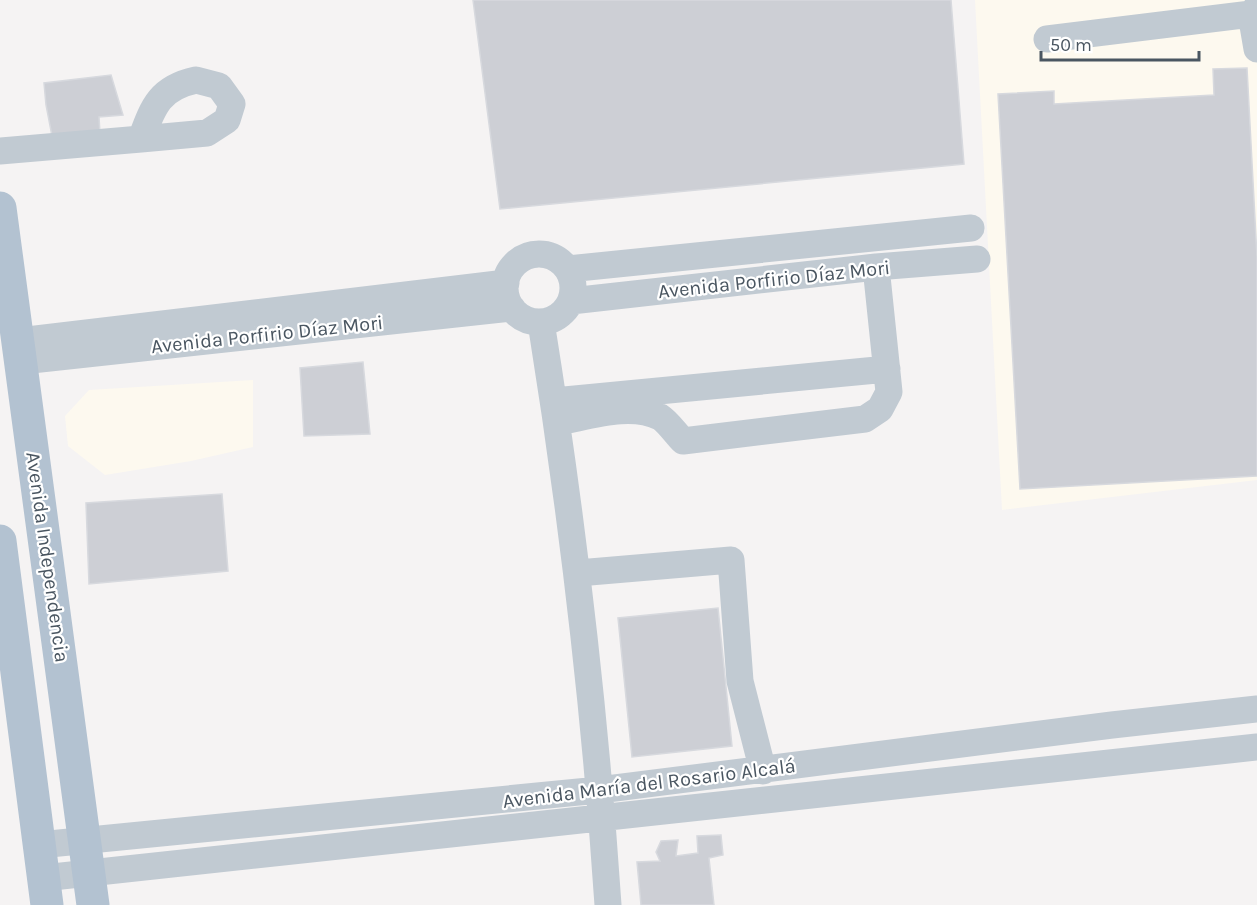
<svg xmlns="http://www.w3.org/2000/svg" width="1257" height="905" font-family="Karla,sans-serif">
	<rect width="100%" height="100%" fill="#f5f3f3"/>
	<!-- commercial -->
	<path fill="#fdf9ef" d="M975,0h282v480l-255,30z
		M253,380v67l-62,14 -86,14 -37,-29 -3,-30 24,-26z"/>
	<!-- building -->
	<path fill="#cdcfd5" stroke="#d7d9de" stroke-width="1.5" d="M473,0h478l13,164 -464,45z
		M1247,68l10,189v219l-237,13 -22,-395 56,-3v13l160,-9 -1,-26z
		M111,75l12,40 -24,2 1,17 -48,2 -6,-31 -2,-22z
		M363,362l7,72 -66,2 -4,-68z
		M222,494l6,77 -139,13 -3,-81z
		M718,608l14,138 -100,11 -14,-139z
		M721,835l2,20 -14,3 5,47h-73l-4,-43 23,-1 -4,-9 5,-11 17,-1 -2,16 22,-3 -1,-17z"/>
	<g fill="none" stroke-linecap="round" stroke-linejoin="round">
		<!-- minor -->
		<path stroke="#c1cad2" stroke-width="27" d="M1257,7l-6,7 6,35
			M1047,39l204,-25
			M196,80l23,6 13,18 -5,16 -20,13 -66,6c12,-32 18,-51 55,-59z
			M0,151l141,-12
			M505 288a34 34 0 1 1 68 0a34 34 0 1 1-68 0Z
			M568,269l403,-41
			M571,301l305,-34 101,-8
			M541,322c31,193 54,388 67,583
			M19,341l487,-58
			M22,361l490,-53
			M554,401l333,-32
			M557,422c31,-5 72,-20 103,-5 8,5 16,17 23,24l182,-22 15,-10 9,-17 -13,-125
			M578,573l153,-13 9,121 23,90
			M39,845l560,-55 513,-65 145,-16
			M43,878l1214,-131"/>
		<!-- major -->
		<path stroke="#b3c2d1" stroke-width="33" d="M0,208l93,697
			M0,541l47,364"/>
	</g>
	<g text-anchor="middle" stroke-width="4.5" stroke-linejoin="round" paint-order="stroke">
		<!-- street labels -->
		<g font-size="20" fill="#4a5661" stroke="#fff">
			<text transform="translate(774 279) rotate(-6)" y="7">Avenida Porfirio Díaz Mori</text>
			<text transform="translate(267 334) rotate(-6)" y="7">Avenida Porfirio Díaz Mori</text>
			<text transform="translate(48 557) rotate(82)" y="7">Avenida Independencia</text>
			<text transform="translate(649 783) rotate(-7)" y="7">Avenida María del Rosario Alcalá</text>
		</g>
	</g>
	<!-- scale -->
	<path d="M1041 51v9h158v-9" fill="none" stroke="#4a5661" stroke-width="3"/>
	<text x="1050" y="51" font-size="18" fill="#4a5661" stroke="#ffffff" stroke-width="4.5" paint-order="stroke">50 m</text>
</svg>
